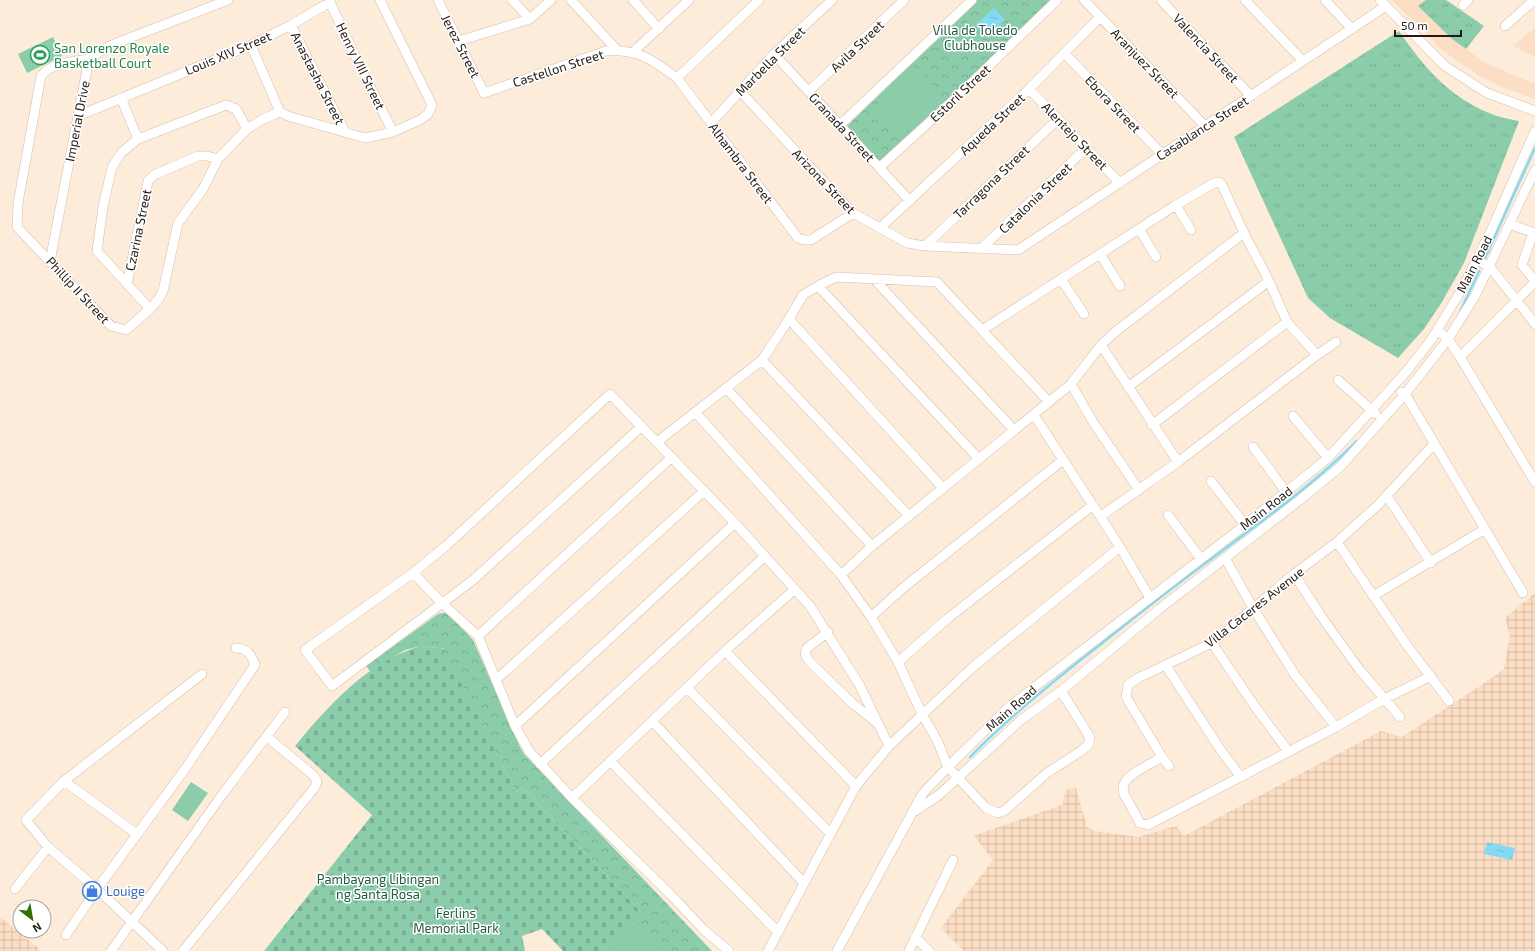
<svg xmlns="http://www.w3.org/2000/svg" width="1535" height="951" font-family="'Exo 2',sans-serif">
	<defs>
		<pattern id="industrial-grid" width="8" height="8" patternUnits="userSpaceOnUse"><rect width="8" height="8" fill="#fbdec3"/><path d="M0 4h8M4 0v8" fill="none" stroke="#d7bea7"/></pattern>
		<pattern id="grass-tufts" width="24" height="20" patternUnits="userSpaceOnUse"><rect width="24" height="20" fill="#8bcdab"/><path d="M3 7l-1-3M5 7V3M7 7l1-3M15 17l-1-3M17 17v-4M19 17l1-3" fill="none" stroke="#78af92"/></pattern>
		<pattern id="cemetery-stones" width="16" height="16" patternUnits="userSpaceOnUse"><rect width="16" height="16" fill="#8bcdab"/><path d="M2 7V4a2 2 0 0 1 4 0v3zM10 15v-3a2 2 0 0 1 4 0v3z" fill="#78af92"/></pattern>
		<pattern id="park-crowns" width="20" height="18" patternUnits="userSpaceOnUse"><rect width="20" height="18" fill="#8bcdab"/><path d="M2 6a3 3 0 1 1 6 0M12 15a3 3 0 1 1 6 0" fill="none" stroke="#78af92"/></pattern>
		<pattern id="water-ripples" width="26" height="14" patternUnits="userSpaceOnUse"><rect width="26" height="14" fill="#82daf3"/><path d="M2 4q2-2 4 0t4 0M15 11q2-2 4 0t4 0" fill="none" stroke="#70bacf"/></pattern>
	</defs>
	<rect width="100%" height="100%" fill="#feecdb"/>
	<!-- built -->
	<path fill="#fbdec3" d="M1392,0h34l-8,6 48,43 20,14 49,21v15l-36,-13 -19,-10 -20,-13 -20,-15z
		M1535,28v29l-22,-11z"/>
	<!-- industrial -->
	<path fill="url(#industrial-grid)" d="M1535,593v358h-571l-23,-23 52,-68 -19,-24 2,-1 86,-30 4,-15 10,-2 11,39 8,4 43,6 38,-11 8,10 197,-105 21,6 81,-53 21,-15 6,-33 -5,-18z
		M0,917l42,34h-42z"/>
	<!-- grass -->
	<path fill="url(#grass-tufts)" d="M1426,0h20l38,26 -18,23 -14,-10 -34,-33z
		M1399,31c24,35 49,65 90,82 9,4 20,6 30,8l-55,142 -22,39 -18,27 -26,29 -68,-40 -22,-20 -74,-161z"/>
	<!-- cemetery -->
	<path fill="url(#cemetery-stones)" d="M421,646l24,3 3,16 5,1 63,126 7,-4 121,127 -43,36h-38l-21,-22 -20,7 3,15h-261l108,-136 -77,-69c33,-40 74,-86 126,-100z"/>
	<!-- park -->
	<path fill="url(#park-crowns)" d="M977,0h76l-173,163 -34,-36z
		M442,613h4l5,4 22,23 47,107 4,7 188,197h-111l43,-36 -121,-127 -7,4 -63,-125 -5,-2 -6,-9 3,-7 -24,-3 -16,4 -35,21 -4,-5 72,-52z"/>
	<!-- pitch -->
	<path fill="#8bcdab" d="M53,37l9,19 -35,17 -9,-19z
		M912,63l35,37 -31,30 -35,-37z
		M884,98l27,29 -12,11 -27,-28z
		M191,782l17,11 -20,28 -16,-11z
		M633,925l27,26h-59z"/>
	<!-- water -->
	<path fill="url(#water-ripples)" d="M994,8l11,12 -18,17 -11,-12z
		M1487,842l28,6 -3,12 -28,-6z"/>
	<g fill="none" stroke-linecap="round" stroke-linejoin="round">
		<!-- stream -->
		<path stroke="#82daf3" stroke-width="2.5" d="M1485,258l50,-110
			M1460,312l19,-41
			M970,757c39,-40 82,-75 126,-109 40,-32 81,-64 122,-94 48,-36 97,-71 139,-113"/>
		<!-- minor casing -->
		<g stroke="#d4beaa" stroke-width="10">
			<path id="minor" d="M329,0l30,64 34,68
				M438,0l46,93 122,-42c33,-2 46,9 71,27l121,160 6,2h7l42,-27
				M512,0l18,19
				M571,0l47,51
				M633,0l26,29
				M1084,0l121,126
				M1161,0l90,96
				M1245,0l58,61
				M1325,0l27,29
				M1380,0l65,66 42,27 48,18
				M1463,5l5,-5
				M291,25l54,107
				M1505,26l29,-26
				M459,41l71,-22 21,-19
				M251,45l29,67
				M633,52l56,-52
				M1064,53l98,101
				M774,54l136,147
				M89,59c-17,3 -37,3 -48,17l-23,127 -1,24 94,99 15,4 24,-21 8,-9 5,-9 15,-68 25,-34 15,-30 29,-30 16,-10 17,-7 8,4 77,22 28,-6 27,-12 8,-6 4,-9 -52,-105
				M677,78l82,-78
				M1029,89l91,94
				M740,91l113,122 54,30 18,3 93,4 368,-244
				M809,91l95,-91
				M121,98l17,41
				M78,116l173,-71 40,-20 39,-23
				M711,123l63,-69 58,-54
				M840,125l132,-125
				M880,167l80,-73 97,-94
				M1176,205l15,25
				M1509,224l26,9
				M880,228l149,-139 71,-72
				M1139,229l17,28
				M1533,233l-11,32 13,16
				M925,246l133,-127
				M983,247l103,-99
				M1100,254l20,32
				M1477,260l13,7 45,57
				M50,261l39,-202 11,-8 14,-7 114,-44
				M874,279l140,151
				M1061,279l23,35
				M127,284l21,-103 6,-6 44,-19h9l11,3
				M818,286l160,172
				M150,309l-53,-58 6,-44 9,-40 10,-15 16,-13 88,-34 10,4 11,20
				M789,319l154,169
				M982,330l194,-125 40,-23h3l3,3 22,48 25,48 18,41 30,33
				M1437,330l11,9 12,18 75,125
				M1101,345l77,117
				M1460,357l75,-75
				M762,360l147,156
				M1338,380l38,34
				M1071,384l22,38 46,68
				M1128,387l141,-106
				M726,388l146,158
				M1401,392l4,2 118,199
				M695,412l146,163 30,42 27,45 24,52 15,26 11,27 38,41 12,5 6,-2 43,-38 34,-22 7,-6 2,-6 -2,-5 -27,-43
				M1034,415l86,132 30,51
				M1293,416l35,42
				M1152,425l135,-103
				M642,426l-169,154 -141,106 -27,-36 108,-77 34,-28 163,-151 125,129 75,83 50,80 29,60
				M657,442l105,-82 27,-41 14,-24 15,-9 18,-9 101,5 112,120
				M1253,447l33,45
				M1211,481l34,44
				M1387,496l44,67
				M1168,515l33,44
				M1101,516l77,-54 139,-107 19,-13
				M1337,542l69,102 43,57
				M1225,558l28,50 42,67 41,52
				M413,573l29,30 36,33 37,90 14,25 43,47 99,97 34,36 24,20
				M1294,574l27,42 38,53 41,48
				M841,575l31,-29 199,-162 30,-39 14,-13 129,-99
				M1373,596l112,-67
				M871,617l32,-29 160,-128
				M828,632l-21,16 -2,6 4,7 43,42 24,19
				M478,636l194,-179
				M1212,643l44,65 32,43
				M725,651l131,135
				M898,662l49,-43 146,-114
				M1166,666l54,83 21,28
				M496,680l208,-189
				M688,689l143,145
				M652,721l152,162
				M515,726l220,-203
				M1162,757c-9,6 -32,16 -37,25 -2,4 -2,9 -1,12l16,29 8,2 188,-98 48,-28 47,-23
				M611,762l167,170
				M540,764l225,-208
				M1169,766l-7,-9 -36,-60 2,-12 10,-7 74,-35 82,-69 43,-32 41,-37 56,-61
				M64,781l73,53
				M572,798l153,-147 70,-62
				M915,811l24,-16 82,-75 40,-29 97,-81 143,-111 39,-32 65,-73 43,-55 27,-43 60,-126
				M15,889l33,-42
				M66,935l31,-46 88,-120 70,-104c-3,-10 -8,-17 -19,-17
				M915,937l14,14
				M111,951l111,-156 63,-83
				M163,951l-66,-62 -49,-42 -22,-27 38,-39 138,-107
				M183,951l132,-164 2,-6 -4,-6 -46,-38
				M768,951l88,-165 33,-40 84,-79 147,-120
				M837,951l86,-158 25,-26 62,-61 235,-181 83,-67 78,-86 25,-32 31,-51 28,-56 45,-102
				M909,951l44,-91"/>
		</g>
		<!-- minor -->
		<use href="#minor" stroke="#fff" stroke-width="9"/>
	</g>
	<!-- icons -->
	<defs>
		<g id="stadium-ring" transform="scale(1)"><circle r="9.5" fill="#fff" stroke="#2e9e5b" stroke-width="1.5"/><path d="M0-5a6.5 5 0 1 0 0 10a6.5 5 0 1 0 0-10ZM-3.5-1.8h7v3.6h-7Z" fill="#2e9e5b"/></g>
		<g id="shop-ring" transform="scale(1)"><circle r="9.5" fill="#fff" stroke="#3f7fe0" stroke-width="1.5"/><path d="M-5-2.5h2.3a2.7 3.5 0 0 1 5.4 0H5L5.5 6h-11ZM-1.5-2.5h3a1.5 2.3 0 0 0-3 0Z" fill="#3f7fe0"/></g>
	</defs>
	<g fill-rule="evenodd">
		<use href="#stadium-ring" x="40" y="55"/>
		<use href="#shop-ring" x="92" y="891"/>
	</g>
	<g text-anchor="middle" stroke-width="3" stroke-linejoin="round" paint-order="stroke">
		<!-- park labels -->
		<g font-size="13" fill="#235a41" stroke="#fff">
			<text x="975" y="35">Villa de Toledo<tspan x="975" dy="15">Clubhouse</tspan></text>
			<text x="378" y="884">Pambayang Libingan<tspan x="378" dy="15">ng Santa Rosa</tspan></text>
			<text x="456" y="918">Ferlins<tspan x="456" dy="15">Memorial Park</tspan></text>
		</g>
		<!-- street labels -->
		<g font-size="13" fill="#231b13" stroke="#fff">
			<text transform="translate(461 46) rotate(63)" y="5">Jerez Street</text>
			<text transform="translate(857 46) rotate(-44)" y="5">Avila Street</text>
			<text transform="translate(1206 48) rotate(47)" y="5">Valencia Street</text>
			<text transform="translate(228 53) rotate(-23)" y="5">Louis XIV Street</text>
			<text transform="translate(770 61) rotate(-45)" y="5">Marbella Street</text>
			<text transform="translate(1145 63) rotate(46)" y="5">Aranjuez Street</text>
			<text transform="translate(361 66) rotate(64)" y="5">Henry VIII Street</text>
			<text transform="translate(558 68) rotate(-18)" y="5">Castellon Street</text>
			<text transform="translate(318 78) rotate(63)" y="5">Anastasha Street</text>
			<text transform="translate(960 93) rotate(-43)" y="5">Estoril Street</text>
			<text transform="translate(1113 104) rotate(46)" y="5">Ebora Street</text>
			<text transform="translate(77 121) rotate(-79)" y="5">Imperial Drive</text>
			<text transform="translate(992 124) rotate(-43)" y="5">Aqueda Street</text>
			<text transform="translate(842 127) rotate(47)" y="5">Granada Street</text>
			<text transform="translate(1202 128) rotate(-33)" y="5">Casablanca Street</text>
			<text transform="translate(1075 136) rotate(46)" y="5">Alentejo Street</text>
			<text transform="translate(741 163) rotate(53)" y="5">Alhambra Street</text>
			<text transform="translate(824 181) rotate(46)" y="5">Arizona Street</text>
			<text transform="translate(991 182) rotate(-44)" y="5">Tarragona Street</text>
			<text transform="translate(1035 198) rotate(-44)" y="5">Catalonia Street</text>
			<text transform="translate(138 230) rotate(-78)" y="5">Czarina Street</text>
			<text transform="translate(1474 264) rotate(-63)" y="5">Main Road</text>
			<text transform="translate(78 290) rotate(47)" y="5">Phillip II Street</text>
			<text transform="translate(1266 508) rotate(-38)" y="5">Main Road</text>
			<text transform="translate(1254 607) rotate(-38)" y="5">Villa Caceres Avenue</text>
			<text transform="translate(1011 708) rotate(-41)" y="5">Main Road</text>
		</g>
		<!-- leisure labels -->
		<g font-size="13" fill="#27864d" stroke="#fff" text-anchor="start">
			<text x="54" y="53">San Lorenzo Royale<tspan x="54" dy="15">Basketball Court</tspan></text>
		</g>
		<!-- shop labels -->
		<g font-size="13" fill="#366cbe" stroke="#fff" text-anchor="start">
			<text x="106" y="896">Louige</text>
		</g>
	</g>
	<!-- north arrow -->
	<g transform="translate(32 919) rotate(149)"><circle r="19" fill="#ffffff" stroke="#a7a4a1"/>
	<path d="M0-3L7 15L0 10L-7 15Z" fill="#347001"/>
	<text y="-6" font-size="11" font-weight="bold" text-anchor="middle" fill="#231b13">N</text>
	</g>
	<!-- scale -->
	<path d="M1395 30v6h66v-6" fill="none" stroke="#231b13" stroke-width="2"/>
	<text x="1401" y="30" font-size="12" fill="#231b13" stroke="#ffffff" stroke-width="3" paint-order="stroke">50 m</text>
</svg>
